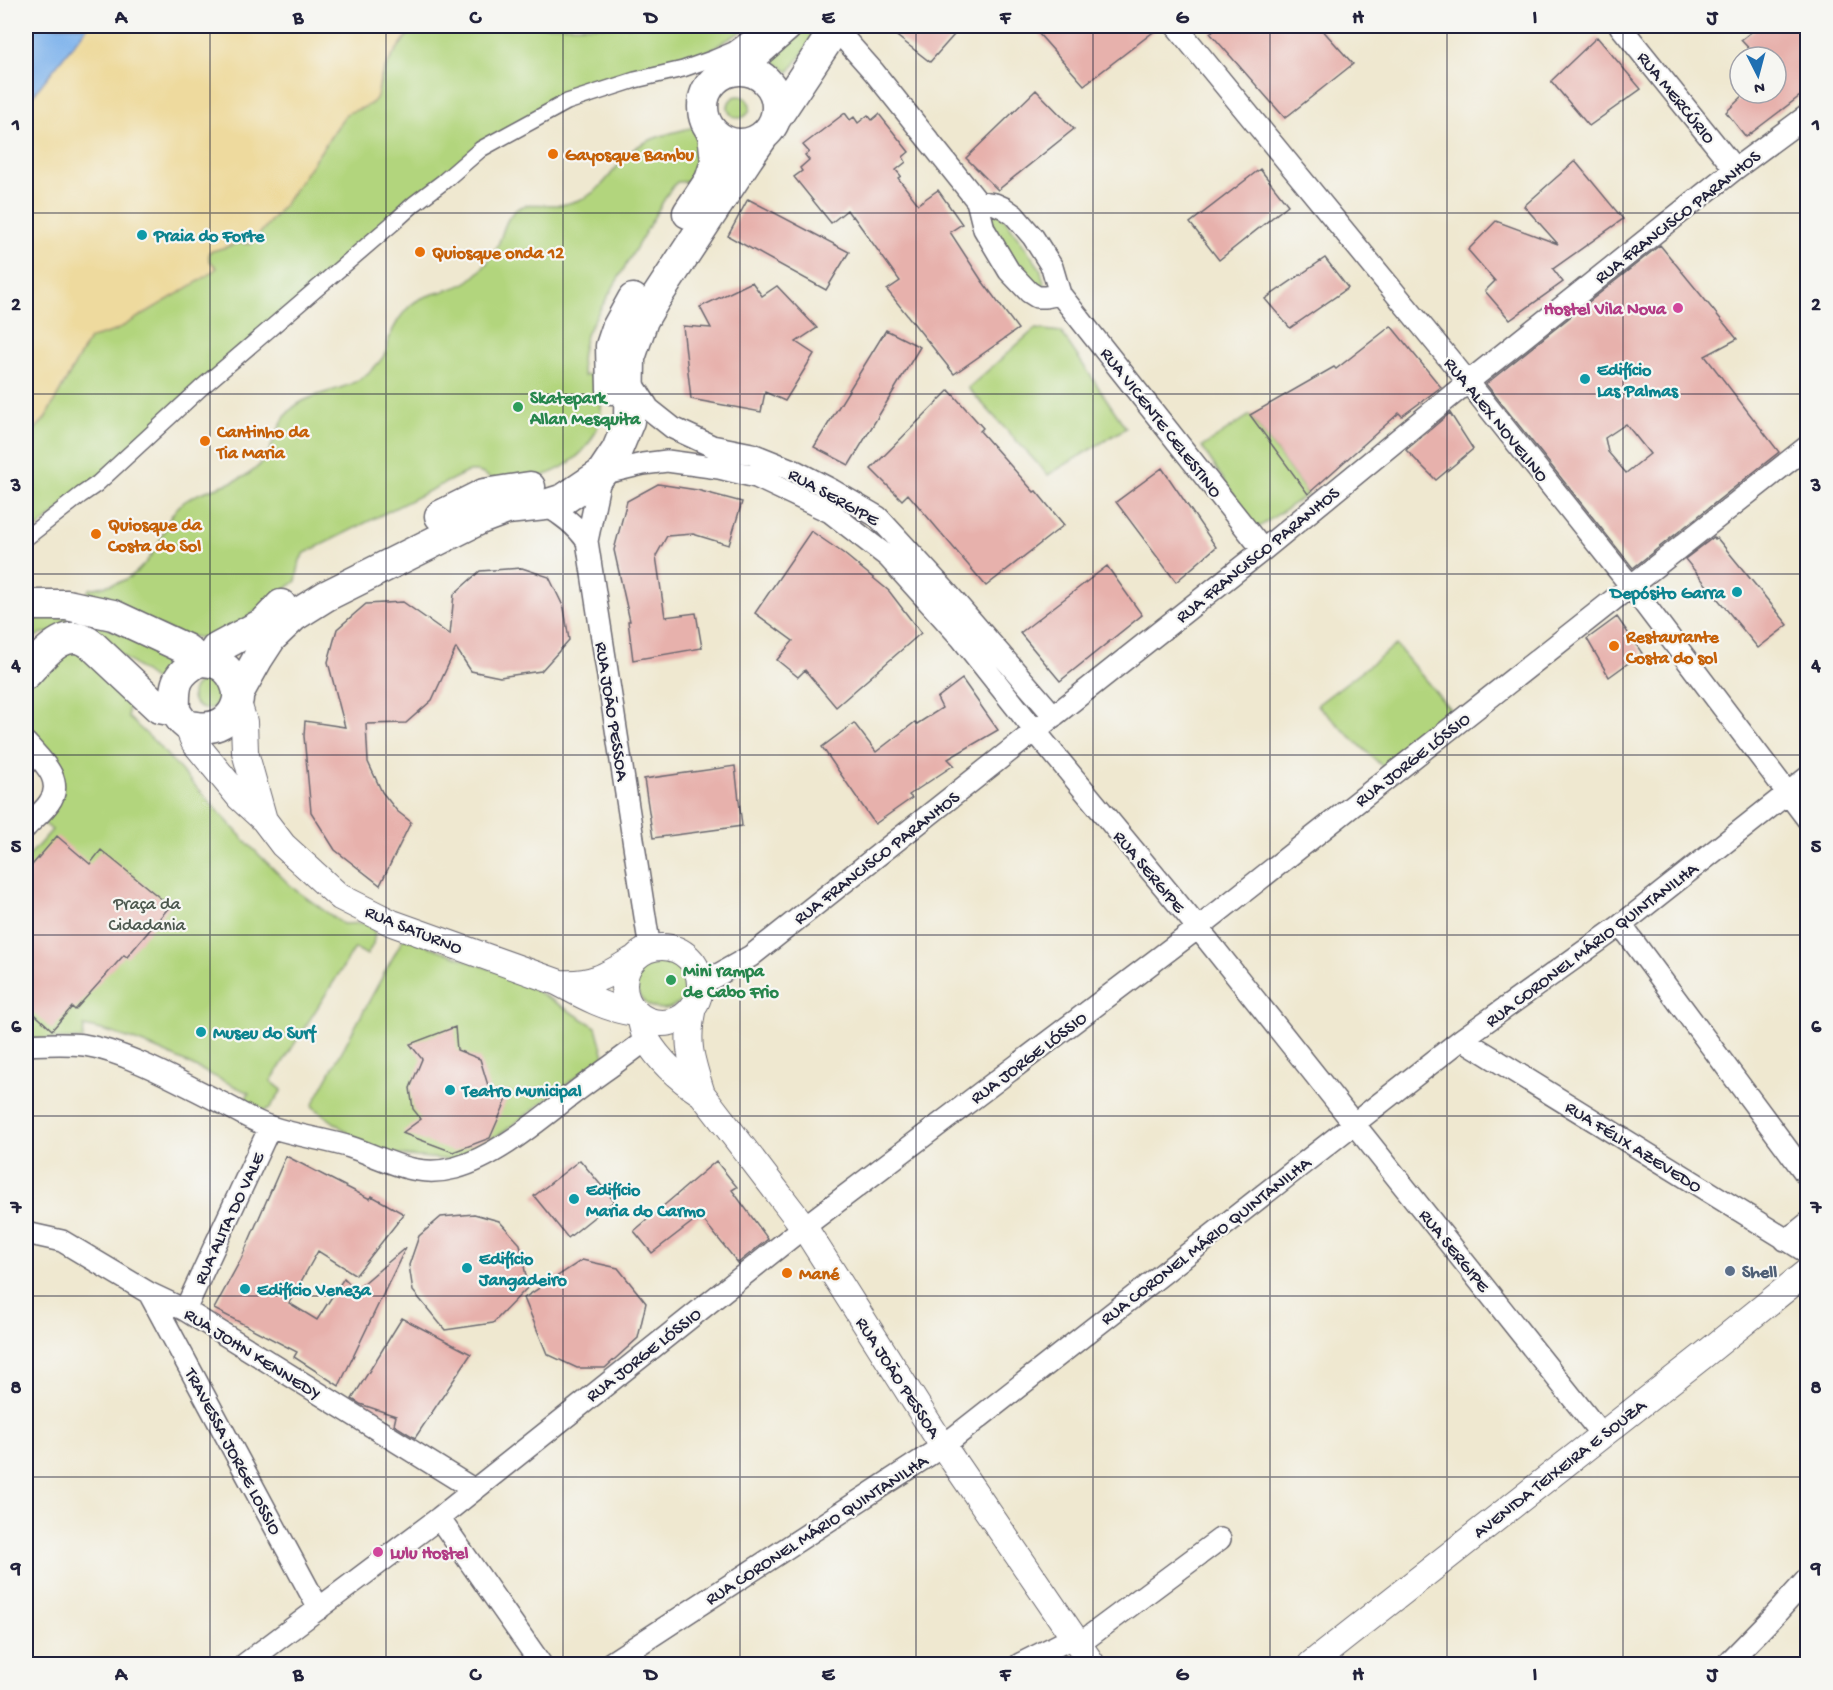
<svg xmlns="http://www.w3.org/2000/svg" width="1833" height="1690" font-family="'Gochi Hand',sans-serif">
	<rect width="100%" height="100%" fill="#f6f6f2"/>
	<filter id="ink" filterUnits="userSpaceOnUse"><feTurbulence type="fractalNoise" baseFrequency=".0167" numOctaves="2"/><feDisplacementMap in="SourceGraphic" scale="12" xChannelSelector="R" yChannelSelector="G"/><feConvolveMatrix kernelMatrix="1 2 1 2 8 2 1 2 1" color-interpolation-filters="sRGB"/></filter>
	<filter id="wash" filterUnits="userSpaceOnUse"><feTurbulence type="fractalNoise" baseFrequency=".008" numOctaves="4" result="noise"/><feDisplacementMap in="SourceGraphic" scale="24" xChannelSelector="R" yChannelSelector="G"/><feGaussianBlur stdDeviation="1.35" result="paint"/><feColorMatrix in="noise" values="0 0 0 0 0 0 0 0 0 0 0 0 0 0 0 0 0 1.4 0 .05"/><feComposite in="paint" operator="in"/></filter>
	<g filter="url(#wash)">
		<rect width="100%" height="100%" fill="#efe8d0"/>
		<!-- green -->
		<path fill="#b2d57d" stroke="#6a7c5c" stroke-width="1.5" d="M415,26h336l-73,43 -111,33 -70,35 -471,401v-100l18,-18 45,-81 9,-4 111,-75v-8l30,-9 12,1 33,-39 62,-91 32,-21c4,-27 21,-47 37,-67z
			M796,26h27l-34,46 -26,-17z
			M728 107a11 11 0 1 1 22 0a11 11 0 1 1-22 0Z
			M694,127l13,27 -9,27 -21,1 -9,11 -81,139c-4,15 -9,29 -3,44l16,-5c1,15 3,31 0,47 -11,46 -59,66 -103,63 -6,-1 -10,-6 -16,-8 -4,-2 -9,-1 -14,-1l-162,81 -5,7 -4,21 -72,54 -22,3 -19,-3 -98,-35 4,-11c10,-2 21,-4 31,-7 18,-7 32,-25 40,-42 6,-12 9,-25 20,-35 25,-21 62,-17 83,-44 15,-19 13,-43 35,-57 22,-14 50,-13 70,-31 7,-6 14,-13 18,-21 2,-4 2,-9 3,-13 4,-12 13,-26 22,-34 16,-14 42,-12 59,-25 10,-8 20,-19 26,-31 7,-13 8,-31 21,-40 13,-8 30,-3 44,-4 6,-1 12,-3 18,-5 23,-8 33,-30 49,-46 18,-17 44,-21 66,-27z
			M999,211l41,57 5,19 -14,-3 -39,-52 -5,-18z
			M1035,329l26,3 65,96 -78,47 -80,-87z
			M1250,415l58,79 -52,35 -54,-82z
			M26,614l60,6 94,35 -22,27 -68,-49h-47l-17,8z
			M73,645l53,44 3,12 -1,16 27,25 93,102 45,44 50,36 26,-1 6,10 -2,11 -6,11 -12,-7 -84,133 11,9 -12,18 -11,5 -17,-9 7,-11c-54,-25 -107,-56 -165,-67l-1,13h-57v-180l26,-29 -11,-9 22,-28 -37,-58v-49z
			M1396,645l57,68 -70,54 -66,-62z
			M192 695a14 14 0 1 1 28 0a14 14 0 1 1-28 0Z
			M404,937l111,41 81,49 8,29 -102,77 -48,27 -46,-4 -37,-6 -59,-44z
			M636 983a26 26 0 1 1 52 0a26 26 0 1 1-52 0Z"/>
		<!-- sand -->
		<path fill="#eeda9e" stroke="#887e6c" stroke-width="1.5" d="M26,26h389c-13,16 -26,32 -34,51 -3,7 -1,16 -6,23 -8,9 -19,9 -29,14l-62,91 -33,39 -12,-1 -30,9v8l8,8 -16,12 -86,51 -26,8 -45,81 -18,18z"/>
		<!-- water -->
		<path fill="#7fb3ec" stroke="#506a94" stroke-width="1.5" d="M26,26h62l-62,78z"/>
		<g id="blocks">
			<!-- building -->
			<path fill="#e7b1ac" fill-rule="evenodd" d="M884,26h78l-32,36z
				M1050,26h111l-77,59 -45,-51z
				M1220,26h99l34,38 -68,54 -75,-85z
				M1759,26h49v2l-6,5 6,7v50l-62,47 -20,-25 20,-19h30v-36h-19l-16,-17z
				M1597,37l44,52 -52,37 -38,-45z
				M1036,90l38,39 -76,61 -32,-32z
				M845,113l5,7 4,-3 4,6 10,-8 4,5 7,-6 30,38 -6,5 3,5 -10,8 5,6 -3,2 20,26 20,-14 24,34 -12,8 32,49 36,48 -64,45 -67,-84 13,-9 -47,-65 -1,1 -5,-7 -16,13 -37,-46 8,-6 -2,-3 9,-8 -4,-5 4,-3 -6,-7z
				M1575,161l48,58 -70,50 10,13 -53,38 -25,-29 10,-10 -27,-31 28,-29 62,23 -34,-38z
				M1260,169l28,36 -69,55 -29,-37z
				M748,199l101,53 -23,38 -98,-54z
				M1660,245l77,94 -32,17 74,96 -146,116 -147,-184zM1626,424l24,30 -24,19 -18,-21 -3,-14z
				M1325,258l23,30 -58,40 -25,-29z
				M752,282l10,14 15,-10 40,42 -21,14 18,12 -29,47 -20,-9 -4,20 -70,-13 -8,-73 28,2 -11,-21z
				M1391,326l50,61 -39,29 -3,-3 -91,81 -58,-79 84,-48 2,2z
				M886,330l34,17 -71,118 -35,-18z
				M949,390l34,38 -3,3 54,61 2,-1 28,34 -78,61 -78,-92 -6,6 -31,-31z
				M1450,413l23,36 -37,31 -30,-30z
				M1162,468l54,79 -40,35 -60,-80z
				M658,484l39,6 45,12 -13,43 -36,-11 -26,2 -11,20 9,61 31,-4 6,35 -69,12 -5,-39h2l-16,-71 13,-49z
				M811,531l32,22 46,38 32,42 -85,74 -31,-37 -7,7 -21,-17 16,-19 -38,-28z
				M1714,537l1,2 2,-1 71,87 -30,23 -73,-89z
				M1107,566l35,49 -82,66 -40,-48z
				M522,568l27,9 15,31 5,32 -28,31 -41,6 -29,-6 -15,-23 -24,52 -26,23 -40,1 2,38 14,30 15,19 14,11 -31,63 -45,-35 -24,-38 -7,-76 1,-15 40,6 -17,-65 9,-33 29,-25 37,-2 47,33 4,-41 26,-23z
				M1617,617l25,36 -33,24 -22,-38z
				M962,679l36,51 -50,29 6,6 -45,30 3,3 -37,26 -53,-77 32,-24 22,29 39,-30 2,2 25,-16 -5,-10z
				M735,766l7,60 -89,12 -9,-59z
				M57,836l33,28 11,-14 69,56 -43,51 -3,-2 -49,55 -3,-3 -20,23 -26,-24v-134z
				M455,1027l2,23 23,9 10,33h20l-20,46 -37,14 -51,-19 19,-14 -8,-10 -3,-21 12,-29 -12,-15z
				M286,1156l84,43 2,-3 32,18 -48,61 -38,-24 -29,52 28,17 27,-42 12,12 50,-43 -67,139 -45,-29 3,-5 -83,-43 27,-50z
				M580,1160l34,41 -46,37 -34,-42z
				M716,1161l21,26 -5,3 36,49 -30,24 -38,-47 -48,37 -18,-22z
				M474,1214l25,7 21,23 8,43 -35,36 -48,7 -32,-39 -4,-26 10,-29 22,-19z
				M582,1260l36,8 28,35 -8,35 -33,30h-28l-30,-14 -23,-56z
				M402,1318l69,36 -56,84 -21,-13 2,-9 -36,-12 -8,-5z"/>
		</g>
	</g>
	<g filter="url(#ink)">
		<use href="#blocks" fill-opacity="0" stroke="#6a676f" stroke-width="1.5"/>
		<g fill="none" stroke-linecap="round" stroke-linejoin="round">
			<!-- pedestrian casing -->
			<g stroke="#6a676f" stroke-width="18">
				<path id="pedestrian" d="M26,538l55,-43 16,-11 104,-96 191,-164 22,-20 29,-22 38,-33 86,-47 68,-22 48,-11 31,-11 19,-8 33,-24"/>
			</g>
			<!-- minor casing -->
			<g stroke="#6a676f" stroke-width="24">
				<path id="minor" d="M1176,26l292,356 162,203 178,235
					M1620,26l115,143
					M835,28l39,44 103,129 7,28 25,42 20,21 8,5h8l15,-3
					M977,201l18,3 9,4 10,7 19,22 19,30 8,27 203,256
					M630,379l19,30 24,19 39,18 40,8 45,18 35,18 46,27 66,72 110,127
					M545,505c17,10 31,20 42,36
					M26,743c14,16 40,37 23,60 -6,9 -16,16 -23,24
					M1621,925l187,252
					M650,949l-63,-408 14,-67 42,-10 24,-3 52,7 37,9 74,35 58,45 74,82 73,92 163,197 404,507
					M700,985l51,-29 512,-406 205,-168 267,-213 73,-54
					M1462,1039l346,214
					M26,1045c19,-1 39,-2 58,0 44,7 99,39 138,58 16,8 32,19 49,24 26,9 53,12 79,20 37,12 64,32 105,21 42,-11 85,-49 119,-75 24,-18 49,-35 73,-54
					M26,1233l36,8 87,52 36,17 288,179
					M1785,1240l12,-8 11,-9
					M149,1293l170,316
					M185,1310l85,-183
					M439,1518l102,146
					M1079,1644l141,-105
					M245,1664l194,-146 365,-291 394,-299 610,-482
					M609,1664l334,-218 519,-407 159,-114 187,-148
					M1020,1664l54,-27
					M1727,1664l46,-47 35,-39"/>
			</g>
			<!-- tertiary casing -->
			<g stroke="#6a676f" stroke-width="28">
				<path id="tertiary" d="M238,703l6,19 1,30 19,68
					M187,725l7,17 46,56 24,22 19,25 57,52 52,26 165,59c24,13 51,28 78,31
					M624 985a38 38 0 1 1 76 0a38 38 0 1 1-76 0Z
					M560,983c32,2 46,-7 72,-23
					M693,1007c-8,37 -2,52 9,87
					M640,1017c2,7 3,16 7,23 13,22 34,40 55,54l102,133 139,219 149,218
					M1311,1664l393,-309 104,-84"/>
			</g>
			<!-- secondary casing -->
			<g stroke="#6a676f" stroke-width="33">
				<path id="secondary" d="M738,69l49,-43
					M703 107a37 37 0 1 1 74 0a37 37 0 1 1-74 0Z
					M776,118l61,-92
					M688,213l22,-33 6,-18 -3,-29
					M612,389l-1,-43 6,-18 16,-29
					M440,516l44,-22 46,-7
					M26,605h41l46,10 73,34 13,12
					M199,661c8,0 16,1 23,5 11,7 19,25 15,37 -5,18 -22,27 -40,24 -3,-1 -7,0 -10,-2 -5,-2 -9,-10 -12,-14 -1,-27 0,-36 24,-50z
					M208,661l8,-12 48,-26 17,-18
					M26,674c18,-19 39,-50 66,-29l67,63 16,3
					M239,692l19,-34 13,-20 23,-22 32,-20 154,-77 27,-10 38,-4 19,-6 37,-25 16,-24 12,-29 1,-63 13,-38 11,-19 94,-143 16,-23"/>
			</g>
			<!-- pedestrian -->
			<use href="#pedestrian" stroke="#fff" stroke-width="15"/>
			<!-- minor -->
			<use href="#minor" stroke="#fff" stroke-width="21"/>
			<!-- tertiary -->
			<use href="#tertiary" stroke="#fff" stroke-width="26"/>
			<!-- secondary -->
			<use href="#secondary" stroke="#fff" stroke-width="30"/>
		</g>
	</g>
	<!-- grid -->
	<path fill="none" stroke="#22223b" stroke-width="1.5" stroke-opacity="0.55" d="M210,26v1638M386,26v1638M563,26v1638M740,26v1638M916,26v1638M1093,26v1638M1270,26v1638M1447,26v1638M1623,26v1638M26,213h1782M26,394h1782M26,574h1782M26,755h1782M26,935h1782M26,1116h1782M26,1296h1782M26,1477h1782"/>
	<!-- markers -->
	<g fill="#e8710a" stroke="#f6f6f2" stroke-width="2">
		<circle cx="553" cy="154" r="6"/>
		<circle cx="420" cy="252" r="6"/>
		<circle cx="205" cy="441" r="6"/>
		<circle cx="96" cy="534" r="6"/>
		<circle cx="1614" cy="646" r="6"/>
		<circle cx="787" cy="1273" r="6"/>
	</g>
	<g fill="#0f9aa8" stroke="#f6f6f2" stroke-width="2">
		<circle cx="142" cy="235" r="6"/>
		<circle cx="1585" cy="379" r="6"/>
		<circle cx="1737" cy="592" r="6"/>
		<circle cx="201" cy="1032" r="6"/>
		<circle cx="450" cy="1090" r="6"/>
		<circle cx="574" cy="1199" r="6"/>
		<circle cx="467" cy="1268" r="6"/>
		<circle cx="245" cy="1289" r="6"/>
	</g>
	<g fill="#d1479c" stroke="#f6f6f2" stroke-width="2">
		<circle cx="1678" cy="308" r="6"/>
		<circle cx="378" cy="1552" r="6"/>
	</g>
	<g fill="#2e9e5b" stroke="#f6f6f2" stroke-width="2">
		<circle cx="518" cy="407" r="6"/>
		<circle cx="671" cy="980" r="6"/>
	</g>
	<circle fill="#5c6f8a" stroke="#f6f6f2" stroke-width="2" cx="1730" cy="1271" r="6"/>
	<g text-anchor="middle" stroke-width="4.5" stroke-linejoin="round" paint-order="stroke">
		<!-- street labels -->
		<g font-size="18" fill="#22223b" stroke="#f6f6f2">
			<text transform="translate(1677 97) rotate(51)" y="6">RUA MERCÚRIO</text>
			<text transform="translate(1677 216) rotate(-38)" y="6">RUA FRANCISCO PARANHOS</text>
			<text transform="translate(1497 419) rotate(51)" y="6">RUA ALEX NOVELINO</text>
			<text transform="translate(1162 422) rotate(52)" y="6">RUA VICENTE CELESTINO</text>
			<text transform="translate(834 496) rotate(29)" y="6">RUA SERGIPE</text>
			<text transform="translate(1257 554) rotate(-39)" y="6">RUA FRANCISCO PARANHOS</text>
			<text transform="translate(613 711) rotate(81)" y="6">RUA JOÃO PESSOA</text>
			<text transform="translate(1412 759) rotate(-38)" y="6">RUA JORGE LÓSSIO</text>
			<text transform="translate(876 857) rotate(-38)" y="6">RUA FRANCISCO PARANHOS</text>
			<text transform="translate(1150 871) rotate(50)" y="6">RUA SERGIPE</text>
			<text transform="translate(414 929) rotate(22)" y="6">RUA SATURNO</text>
			<text transform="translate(1591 944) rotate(-37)" y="6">RUA CORONEL MÁRIO QUINTANILHA</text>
			<text transform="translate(1028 1057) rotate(-37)" y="6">RUA JORGE LÓSSIO</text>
			<text transform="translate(1634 1146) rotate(32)" y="6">RUA FÉLIX AZEVEDO</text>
			<text transform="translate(228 1218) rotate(-65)" y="6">RUA ALITA DO VALE</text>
			<text transform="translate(1205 1240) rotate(-38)" y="6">RUA CORONEL MÁRIO QUINTANILHA</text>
			<text transform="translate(1455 1250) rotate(51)" y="6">RUA SERGIPE</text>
			<text transform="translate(253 1353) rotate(32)" y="6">RUA JOHN KENNEDY</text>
			<text transform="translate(643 1354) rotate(-38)" y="6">RUA JORGE LÓSSIO</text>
			<text transform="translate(899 1377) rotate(57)" y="6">RUA JOÃO PESSOA</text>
			<text transform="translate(234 1451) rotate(62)" y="6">TRAVESSA JORGE LOSSIO</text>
			<text transform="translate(1559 1468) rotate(-38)" y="6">AVENIDA TEIXEIRA E SOUZA</text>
			<text transform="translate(816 1529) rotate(-33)" y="6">RUA CORONEL MÁRIO QUINTANILHA</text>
		</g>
		<!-- food labels -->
		<g font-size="18" font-weight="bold" fill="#c56008" stroke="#f6f6f2" text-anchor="start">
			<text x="565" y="160">Gayosque Bambu</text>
			<text x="432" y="258">Quiosque onda 12</text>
			<text x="217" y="437">Cantinho da<tspan x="217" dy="21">Tia Maria</tspan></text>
			<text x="108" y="530">Quiosque da<tspan x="108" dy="21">Costa do Sol</tspan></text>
			<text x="1626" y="642">Restaurante<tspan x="1626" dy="21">Costa do sol</tspan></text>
			<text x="799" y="1279">Mané</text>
		</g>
		<!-- culture labels -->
		<g font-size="18" font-weight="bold" fill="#0d838f" stroke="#f6f6f2" text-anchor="start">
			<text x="154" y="241">Praia do Forte</text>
			<text x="1597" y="375">Edifício<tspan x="1597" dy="21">Las Palmas</tspan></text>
			<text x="1725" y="598" text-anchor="end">Depósito Garra</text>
			<text x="213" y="1038">Museu do Surf</text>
			<text x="462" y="1096">Teatro Municipal</text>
			<text x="586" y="1195">Edifício<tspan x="586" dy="21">Maria do Carmo</tspan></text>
			<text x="479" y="1264">Edifício<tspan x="479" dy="21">Jangadeiro</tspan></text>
			<text x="257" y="1295">Edifício Veneza</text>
		</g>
		<!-- hotel labels -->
		<g font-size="18" font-weight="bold" fill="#b23c85" stroke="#f6f6f2" text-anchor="end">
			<text x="1666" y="314">Hostel Vila Nova</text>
			<text x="390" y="1558" text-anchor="start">Lulu Hostel</text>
		</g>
		<!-- leisure labels -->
		<g font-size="18" font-weight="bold" fill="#27864d" stroke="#f6f6f2" text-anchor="start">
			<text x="530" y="403">Skatepark<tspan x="530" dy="21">Allan Mesquita</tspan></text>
			<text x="683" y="976">Mini rampa<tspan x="683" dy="21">de Cabo Frio</tspan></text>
		</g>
		<!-- park labels -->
		<g font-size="18" fill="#4d584f" stroke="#f6f6f2">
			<text x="147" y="909">Praça da<tspan x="147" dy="21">Cidadania</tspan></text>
		</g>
		<!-- service labels -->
		<g font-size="18" font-weight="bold" fill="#4e5e75" stroke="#f6f6f2" text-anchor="start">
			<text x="1742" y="1277">Shell</text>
		</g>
	</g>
	<!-- margin -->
	<rect width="1833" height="1690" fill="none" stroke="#f6f6f2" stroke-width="66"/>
	<!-- north arrow -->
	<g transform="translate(1758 75) rotate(174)"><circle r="28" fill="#f6f6f2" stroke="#a1a1a9" stroke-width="1.5"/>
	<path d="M0-4.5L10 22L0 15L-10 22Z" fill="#1f6fb2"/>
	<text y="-9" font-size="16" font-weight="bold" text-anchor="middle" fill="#22223b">N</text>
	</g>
	<rect x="33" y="33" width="1767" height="1624" fill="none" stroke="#22223b" stroke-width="2"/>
	<g font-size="20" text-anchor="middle" font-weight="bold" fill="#22223b">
		<text x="121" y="23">A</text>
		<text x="298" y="23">B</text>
		<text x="475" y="23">C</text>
		<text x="651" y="23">D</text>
		<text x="828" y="23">E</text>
		<text x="1005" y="23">F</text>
		<text x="1182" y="23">G</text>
		<text x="1358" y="23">H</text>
		<text x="1535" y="23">I</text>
		<text x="1712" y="23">J</text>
		<text x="16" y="130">1</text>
		<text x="1816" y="130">1</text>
		<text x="16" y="310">2</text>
		<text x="1816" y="310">2</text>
		<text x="16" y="491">3</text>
		<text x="1816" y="491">3</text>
		<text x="16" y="671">4</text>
		<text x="1816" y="671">4</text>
		<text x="16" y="852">5</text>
		<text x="1816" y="852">5</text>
		<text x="16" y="1032">6</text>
		<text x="1816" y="1032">6</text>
		<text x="16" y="1213">7</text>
		<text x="1816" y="1213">7</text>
		<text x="16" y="1393">8</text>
		<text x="1816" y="1393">8</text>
		<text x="16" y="1574">9</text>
		<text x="1816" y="1574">9</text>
		<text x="121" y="1680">A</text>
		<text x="298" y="1680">B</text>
		<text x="475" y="1680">C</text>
		<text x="651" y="1680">D</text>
		<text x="828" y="1680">E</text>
		<text x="1005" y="1680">F</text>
		<text x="1182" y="1680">G</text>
		<text x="1358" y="1680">H</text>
		<text x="1535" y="1680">I</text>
		<text x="1712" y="1680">J</text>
	</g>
</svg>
